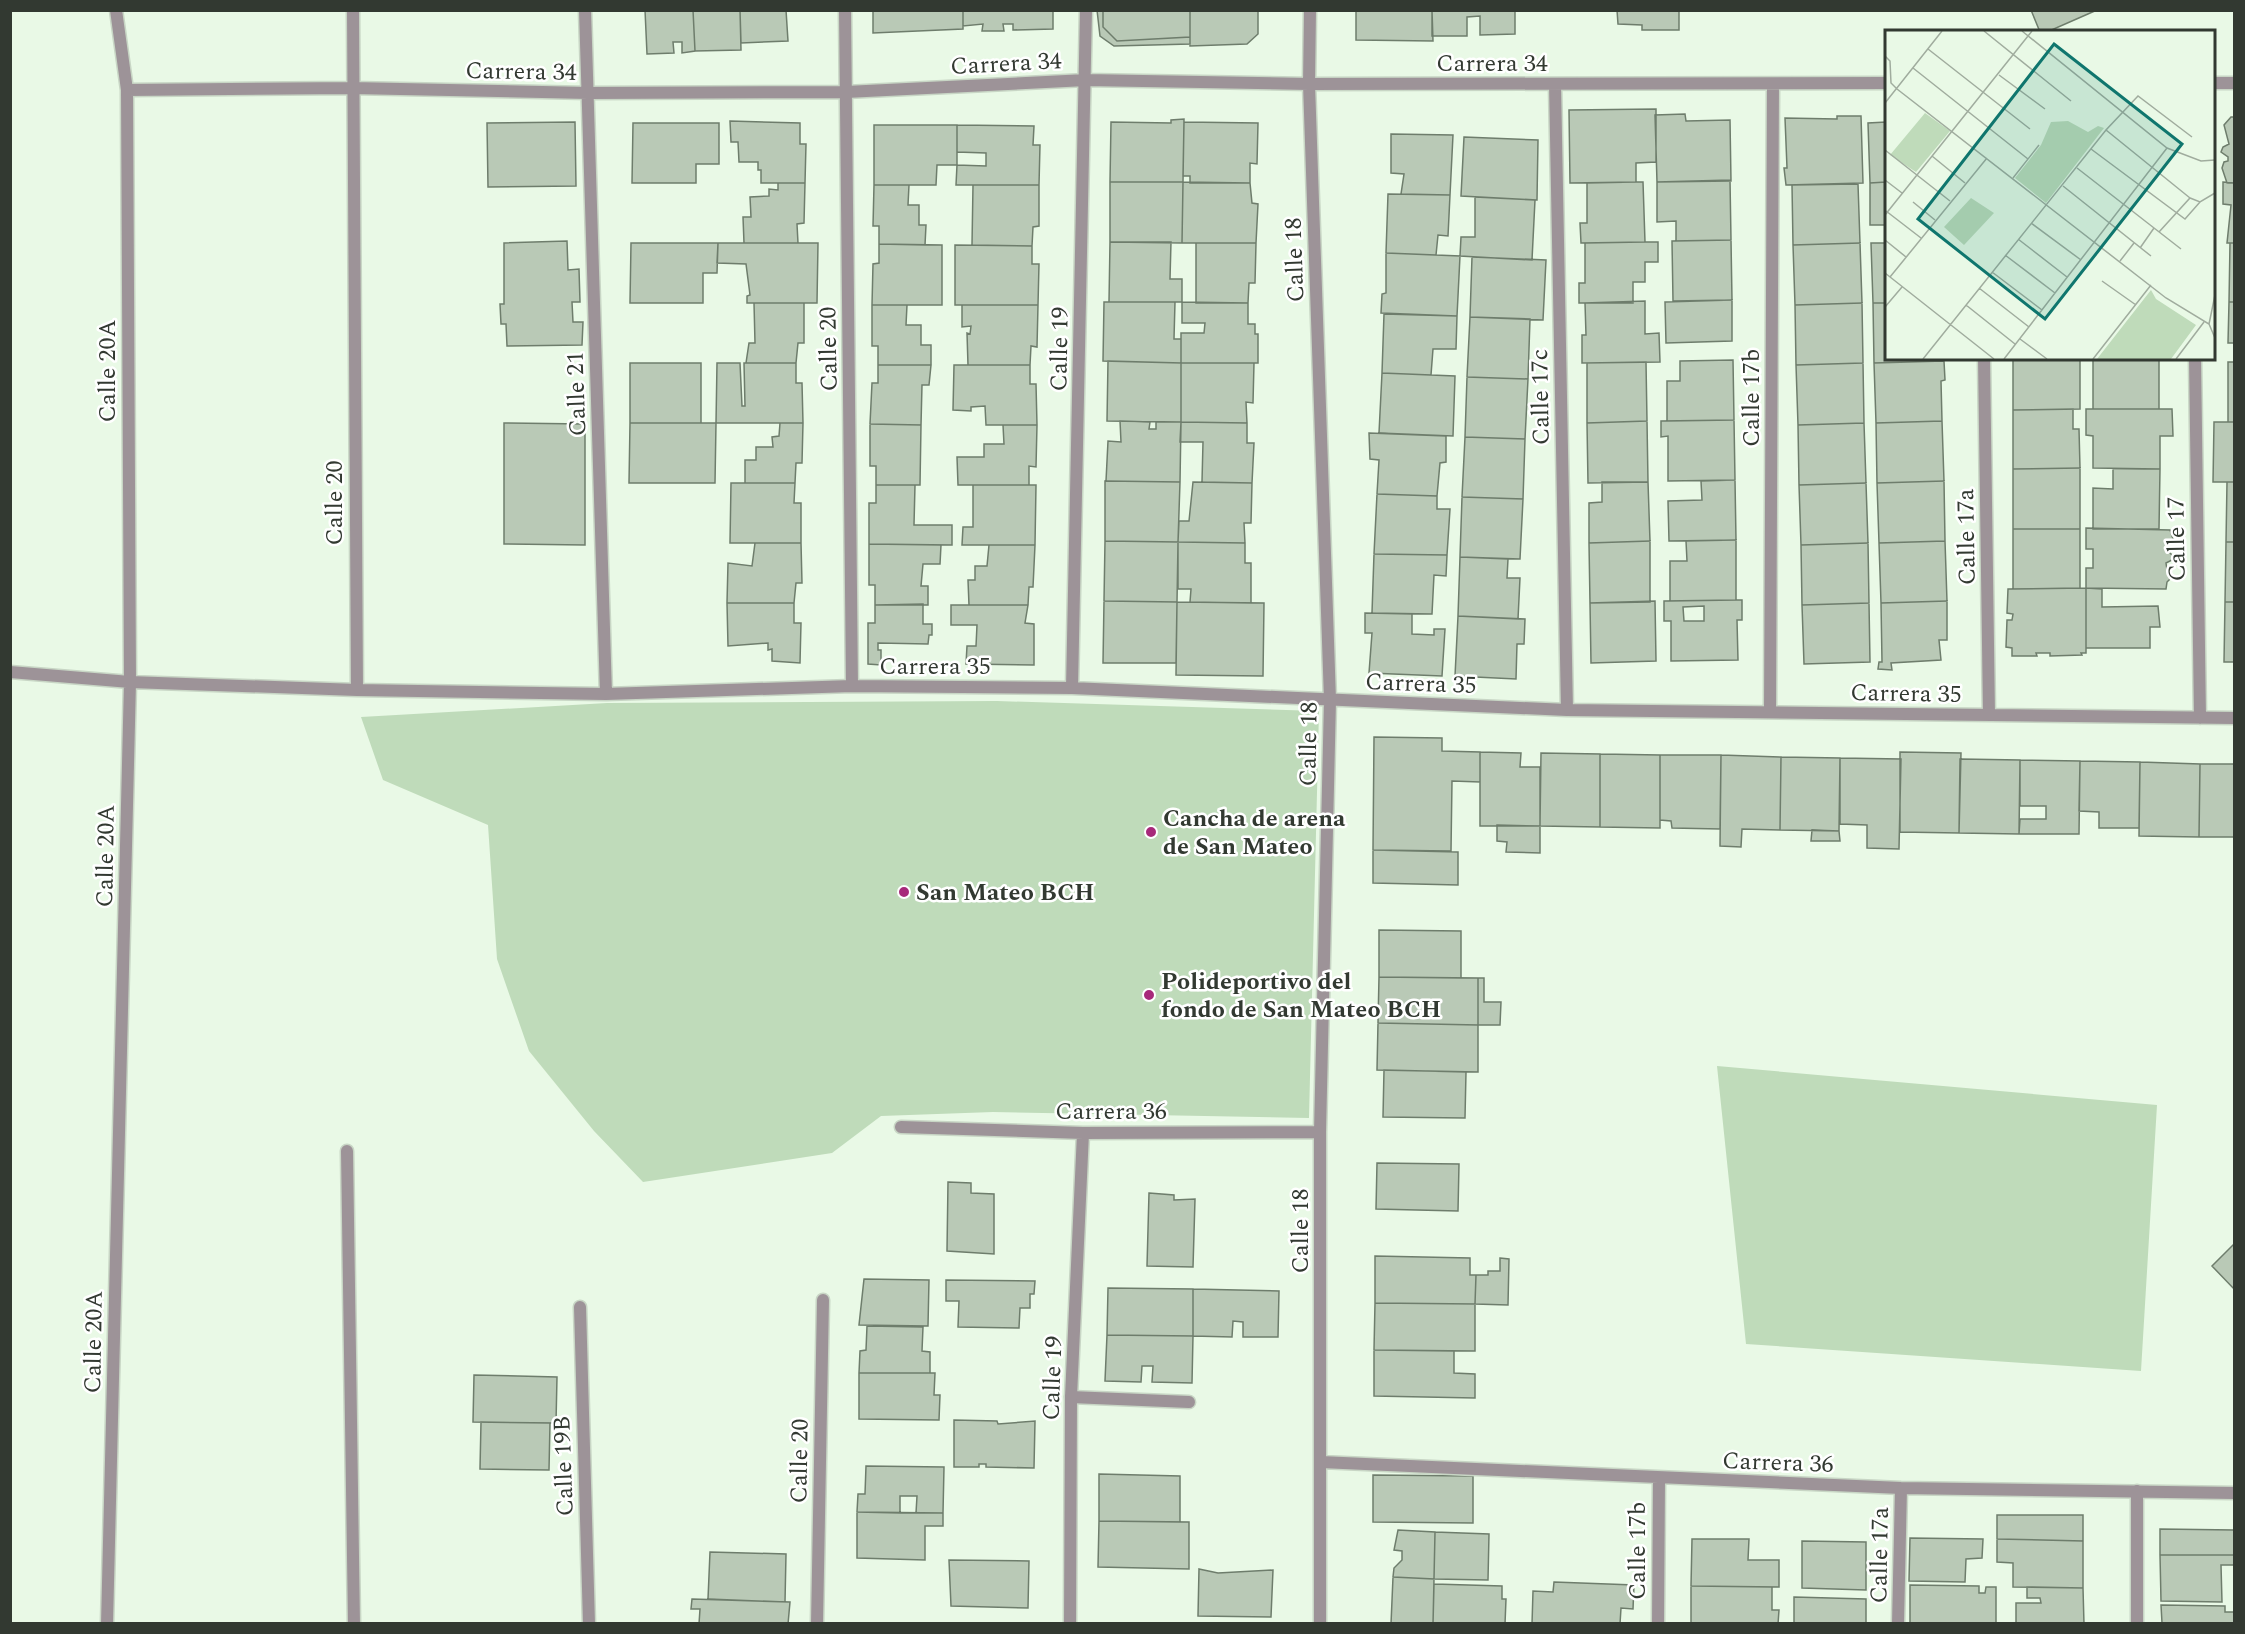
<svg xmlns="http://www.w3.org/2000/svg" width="2245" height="1634" font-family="Spectral,serif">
	<rect width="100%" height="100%" fill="#e9f9e6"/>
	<!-- pitch -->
	<path fill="#bfdbba" d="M997,701l322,10 -10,407 -316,-6 -112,4 -49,37 -189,29 -49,-51 -65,-80 -32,-92 -9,-134 -105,-45 -22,-63 246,-14z
		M1717,1066l440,39 -16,266 -395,-27z"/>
	<!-- building -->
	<path fill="#b9c9b6" stroke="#6e7d6c" stroke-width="1.5" fill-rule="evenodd" d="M645,10h48l2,41 -13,2v-11h-9l1,11 -27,1z
		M693,10h47l1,40 -46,1z
		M740,10h46l2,31 -47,2z
		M873,10h90v19l-90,4z
		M963,10h90v19l-40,1v-6h-10l1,7h-22l1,-7 -20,2z
		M1097,10h6v17l14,14 73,-4v7l-76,2 -14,-10z
		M1103,10h87v27l-73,4 -14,-14z
		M1190,10h68v24l-11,10 -57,2z
		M1356,10h76l1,31 -77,-1z
		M1432,10h83v24l-35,1v-19l-13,1v19h-35z
		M1617,10h62v20h-37v-5l-24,-1z
		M2031,10h66l-50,22h-7z
		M1656,109v53l-20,1v19l-66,1 -1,-73z
		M1685,114l1,7 44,-1 1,61 -74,1 -2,-67z
		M1837,116h24l2,67 -77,2 -2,-17h3l-2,-50 52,1z
		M2231,117h3v66h-7l-5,-15 2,-6 4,-1v-4l-7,-5 2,-5 6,-3 -5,-19z
		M1184,119l-1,63h-73l1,-60 60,1v-3z
		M730,121l70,2v21h6l-1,39h-44v-13h-3v-8h-19l-1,-20h-7z
		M575,122l1,64 -88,1 -1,-64z
		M1184,122l74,1 -1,41 -7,-1v20h-60v-7h-7z
		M1886,122v60l-16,1 -2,-60z
		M633,123h86v41h-23v19h-64z
		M874,125h83v40h-20l-1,20h-62z
		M957,125l77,1 -1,19h7l-1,40h-83l1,-20 29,1v-13l-29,-1z
		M1391,134l62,1 -3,60 -49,-1 3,-20 -13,-1z
		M1464,137l74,3 -1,60 -76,-4z
		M1730,180l1,60 -55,1v-20l-19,1v-40z
		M1110,182h73l-1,61 -72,-1z
		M1183,182l67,1 2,20 6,1 -2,39h-74z
		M1636,182h7l2,60 -64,1 -1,-20h7v-40z
		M1886,182v43h-16v-42z
		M2223,182l11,1v60h-7l4,-38 -8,-1z
		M778,183h27l-1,40 -7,1 1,19h-54l-1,-26h8l-1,-20 19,-1v-7l9,1z
		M1858,184l2,59 -67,2 -1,-60z
		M874,185h35l-1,20h11v20h7l-1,20 -46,-1v-18h-6z
		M973,185h66v41l-6,1 -1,19 -60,-1z
		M1388,194l62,1 -2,41 -10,-1 -2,20 -50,-2z
		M1475,197l60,3 -3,60 -72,-4 1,-19h14z
		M1731,240l1,60 -59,1 -1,-60z
		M567,241l1,29 11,-1 1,33h-8l1,20h10l-1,23 -75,1 -1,-22h-5l-1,-20h4v-61z
		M1110,242h61l-1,37h12v23h-73z
		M1645,242h13v20h-13v20h-12v21h-54v-20h6v-40z
		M631,243h87l-1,30h-14v30h-73z
		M718,243h100l-1,60h-70v-7l3,-1 -4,-31 -29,-1z
		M1196,243h60l-1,40h-6l-1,20h-52z
		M1860,243l2,60 -67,2 -2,-60z
		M1871,243h15v60h-13z
		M2230,243h4v59h-5z
		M879,244l63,1v60h-70l1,-41 6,-1z
		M955,245l77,1v18h7l-1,41h-83z
		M1386,253l74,3 -3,60 -76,-3 1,-19 4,-1z
		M1472,257l74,3 -3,60 -73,-3z
		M1732,300v41l-66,2 -1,-41z
		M1645,301v33l14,-1 1,29 -78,1v-28h4l-1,-32z
		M1104,302h71l-1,37h7v24l-78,-2z
		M1182,302l66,1v21h7v10h3v29h-77v-30h23l1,-10h-23z
		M2229,302h5v41h-6z
		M754,303h50v40h-6l-2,20h-50l3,-20h6z
		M1862,303l1,60 -67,2 -1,-60z
		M1873,303h13v55h55v3l-67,2z
		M872,305h35l-1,20h15v20h10v20h-53v-19h-6z
		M962,305h76l-1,42 -6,-1 -1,19h-62l-1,-32 3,1 1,-8 -9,1z
		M1384,314l73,2 -1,33h-23l-2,26 -49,-2z
		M1470,317l60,2 -2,60 -61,-2z
		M2013,358h67v51l-67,1z
		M2093,358h66v51h-66z
		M1733,360l1,60 -67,1v-40h13v-20z
		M1108,361l73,2v59l-74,-1z
		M1944,361l1,19 -4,1 1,40 -66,2 -2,-60z
		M1646,362l1,59 -60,2v-60z
		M2228,362h6v60h-6z
		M630,363h71v60h-71z
		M717,363h23l2,43h3l-1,-43h52v20h6l1,40h-87z
		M1181,363h73l-1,40 -7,-1 1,21 -66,-1z
		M1863,363l1,60 -66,2 -2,-60z
		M878,365h53l-2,20h-7l-1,40 -51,-1 2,-41h6z
		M954,365h76v19h6l1,41h-51l-1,-19 -14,1v4l-18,-1z
		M1382,373l73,3 -2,60 -74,-3z
		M1467,377l61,2 -3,60 -60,-2z
		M2073,409v20h6l1,39 -67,1v-59z
		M2086,409h86l1,27h-13v33l-67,-1v-32l-7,-1z
		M1734,420l1,60 -67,1v-45l-7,1v-16z
		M1120,421l30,1 -1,7h7v-7h25l-1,60 -74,-1 2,-40 13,1z
		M1647,421l1,61 -60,1 -1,-60z
		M1942,421l2,60 -67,2 -1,-60z
		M1181,422l66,1v20h7l-2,40 -50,-1 1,-40h-23z
		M2214,422h20v60h-21z
		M504,423l81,1v121l-81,-1z
		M630,423h86l-1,60h-86z
		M780,423h23l-1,40h-6l-1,20h-50v-23h11v-13h17l-1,-10 7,-1z
		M1864,423l2,60 -67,2 -1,-60z
		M870,424l51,1 -1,60h-44v-19h-6z
		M1003,425h34l-1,42 -7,-1v19h-71l-1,-28h27v-13h20z
		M1369,433l77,3v26l-6,1 -3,33 -60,-2 2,-34 -9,-1z
		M1465,437l60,2 -2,60 -61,-2z
		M2080,468v61h-67v-60z
		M2113,469h47l-1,60h-66v-41l20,1z
		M1735,480l1,60 -67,1 -1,-40 34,-1 -1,-19z
		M1105,481l75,1 -2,60 -73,-1z
		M1944,481l1,60 -66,2 -2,-60z
		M1193,482l59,1 -1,40h-7l1,20 -67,-1 1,-21h10z
		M1602,482h46l2,59 -61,2v-40l13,-1z
		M2227,482h7v60h-8z
		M731,483h64l-1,20h7v40h-71z
		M1866,483l2,60 -67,2 -2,-60z
		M876,485h39l-1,40h38v20l-83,-1v-41h7z
		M973,485h63l-1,60h-73l1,-18h10z
		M1377,494l60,2v13h13l-3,46 -73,-1z
		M1462,497l61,2 -3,60 -60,-2z
		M2086,528l84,2 3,9 -6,4 -1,6 7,7 -1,4 -6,3 1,7 6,6 -6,6 -1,7 -80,-1v-20h7v-19h-7z
		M2013,529h67v59l-67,1z
		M1736,540v60l-66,1v-40h17l-1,-20z
		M1105,541l73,1 -1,60 -73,-1z
		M1650,541v61l-60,1 -1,-60z
		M1945,541l2,60 -66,2 -2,-60z
		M1178,542l67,1v20h6v40l-61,-1 1,-13h-13z
		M2226,542h8v60h-9z
		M755,543h46l1,40h-6l-2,20h-67l1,-40 24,3z
		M1868,543l1,60 -67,2 -1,-60z
		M869,544l72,1 -1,19h-17l-2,22h7v19h-53v-20h-6z
		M989,545h46l-2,42h-4l-1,18h-59l-1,-25h7v-14h12z
		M1374,554l73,1 -1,21 -12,-1 -2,39 -60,-1z
		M1460,557l48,2 -1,19h13l-2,41 -60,-3z
		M2086,588l16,1v18l56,-1 2,21h-10v21h-64z
		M2086,588v65h-5l1,2 -32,1v-3h-14l1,3h-25v-8l-6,-1 1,-27h5l1,-6 -6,-1 1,-24z
		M1736,600h6v20h-5l1,40 -67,1v-40h-7v-20zM1704,606v15h-20l-1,-14z
		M1104,601l73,1 -1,61h-73z
		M1655,601l1,60 -65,2 -1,-60z
		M1947,601v39h-8l2,20 -50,3 1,7 -14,-1 1,-7h3l-1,-59z
		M1177,602l87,1 -1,73 -87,-1z
		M2225,602h9v60h-10z
		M727,603h67v20h7l-1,40 -28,-2v-12l-4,1v-7l-40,3z
		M1869,603l1,59 -66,2 -2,-59z
		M923,604v20h9v11h-3l-1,9 -50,-1v7h3v15l-13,-1v-41h7v-18z
		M951,605h77l-3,18 9,1v41l-68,-1 1,-18h9l1,-21h-26z
		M1365,613l47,1v20l22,1v-6h11l-3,47 -73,-3 3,-40h-7z
		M1458,616l67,3 -1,25h-7l-1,35 -61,-3z
		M1374,737l68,1v13l38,1v30l-28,-1 -1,70 -78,-1z
		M1480,752l41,1 -1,14h20v59h-60z
		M1900,752l61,1 -2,80 -59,-1z
		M1541,753l59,1v73l-60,-1z
		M1600,754l60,1v73l-60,-1z
		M1660,755h61l-1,74 -48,-1 -1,-7 -11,-1z
		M1721,755l60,2 -1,73 -38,-1 -1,18 -21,-1z
		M1781,757l59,1 -1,73 -59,-1z
		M1840,758l61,1 -2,90 -32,-1v-23l-27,-1z
		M1960,759l60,1 -1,74 -60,-1z
		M2020,760l60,1 -1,73h-60l1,-15h26v-13h-26z
		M2080,761l60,1 -1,66h-40v-16l-20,-1z
		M2140,762l60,2 -1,73 -60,-1z
		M2200,764h34v73h-35z
		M1497,825l43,1v27l-34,-1 1,-10 -10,-1z
		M1812,830l27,1 1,10h-29z
		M1373,850l85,2v33l-85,-2z
		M1379,930l82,1v47l-82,-1z
		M1379,977l99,1v47l-100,-2z
		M1478,978h6v24h17l-1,23h-22z
		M1378,1023l100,2v47l-101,-2z
		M1384,1070l82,2 -1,46 -82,-1z
		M1377,1163l82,1 -1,47 -82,-2z
		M948,1182l23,1v10l23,1v60l-47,-3z
		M1149,1193l25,2v5l21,-1 -2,68 -46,-1z
		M2234,1244v45l-22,-23z
		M1375,1256l95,2v17h6l-1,29 -100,-1z
		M1500,1258l9,1 -1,46 -33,-1 1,-29h12v-4h12z
		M864,1279l65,1 -1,46 -69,-1z
		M946,1280l89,1 -1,13h-4v14h-10l-1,20 -61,-1 1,-26h-13z
		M1108,1288l85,1v47l-86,-1z
		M1193,1289l86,2 -1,46h-35v-15l-10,-1 -1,16 -39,-1z
		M1375,1303l100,1v47l-101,-1z
		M867,1326l56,1 -1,24 8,1v21h-71l1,-22 6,-1z
		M1107,1335l86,1 -1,47 -40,-1 1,-16h-11l-1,16 -36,-1z
		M1374,1350l80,1v22l21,1v24l-101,-2z
		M859,1373h76l-1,22h6l-1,25 -80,-1z
		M474,1375l83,2 -1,46 -83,-1z
		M954,1420l43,1 1,3 37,-3 -1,47 -48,-1v-3h-7v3h-25z
		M481,1422l69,1 -1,47 -69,-1z
		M866,1466l78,1 -1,46h-27l1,-17h-17v17l-43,-1 1,-18h7z
		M1099,1474l81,2v46l-81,-1z
		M1373,1475l100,1v47l-100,-1z
		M857,1512l86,1v13h-18v34l-68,-2z
		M1997,1515h86v26l-86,-2z
		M1099,1521l90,1v47l-91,-2z
		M2160,1529l74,1v25h-74z
		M1398,1530l37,2 -1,47 -41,-2 1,-9 8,-8v-9l-8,-1z
		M1435,1532l54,2 -1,46 -54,-1z
		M1910,1538l73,1 -1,19 -16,1 -1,23 -56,-1z
		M1692,1539h57l-1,21h31v27l-88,-1z
		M1997,1539l86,2v47l-70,-1v-24l-16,-1z
		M1802,1541l64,1v48l-64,-2z
		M710,1552l76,2 -1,48 -77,-3z
		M2160,1555h74v10h-13l1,37 -61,-1z
		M949,1560l80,1 -1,47 -77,-2z
		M1199,1569l19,4 55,-3 -2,47 -73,-1z
		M1393,1577l41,2 -1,45h-42z
		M1554,1582l80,3 -1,24 -12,-1 -1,16h-88l1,-33 20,1z
		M1434,1584l68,2v13h4l-1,25h-72z
		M1910,1585l69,1v7h6l1,-6h10v37h-86z
		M1691,1586l81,1v23h7l-1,14h-87z
		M2027,1587l56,1 1,36h-88l20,-1v-20h25l-1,-5h-13z
		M1794,1597l72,2v25h-72z
		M692,1599l98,3 -2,22h-89l1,-15h-9z
		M2161,1605l64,1v6h9v12h-76l4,-1z"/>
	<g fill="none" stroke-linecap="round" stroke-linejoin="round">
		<!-- service casing -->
		<g stroke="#c8d6c5" stroke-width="15">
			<path id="service" d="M1071,1397l118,5"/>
		</g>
		<!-- minor casing -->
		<g stroke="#c8d6c5" stroke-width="15">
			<path id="minor" d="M585,10l21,684
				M845,10l7,676
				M1310,10l-1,74 21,616 -10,432v492
				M2214,83h20
				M1555,84l12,626
				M127,90l225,-2 236,5 258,-1 240,-12 223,4 577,-1
				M1984,358l5,357
				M2195,358l5,360
				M10,672l120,10 227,8 -4,-680
				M1072,688l14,-678
				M357,690l249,4 246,-8 220,2 495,22 667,8
				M1770,712l3,-628
				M901,1127l182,6 237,-1
				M347,1151l7,473
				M580,1307l9,317
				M1321,1462l580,26 333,5
				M2137,1491v133
				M107,1624l23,-942 -3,-592 -11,-80
				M817,1624l6,-324
				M1070,1624l1,-227 12,-264
				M1658,1624l1,-145
				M1898,1624l3,-136"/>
		</g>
		<!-- service -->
		<use href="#service" stroke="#9d9398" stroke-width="12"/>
		<!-- minor -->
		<use href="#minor" stroke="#9d9398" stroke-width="12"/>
	</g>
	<!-- markers -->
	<g fill="#a7297a" stroke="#fff" stroke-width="2">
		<circle cx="1151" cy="832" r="6"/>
		<circle cx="904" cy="892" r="6"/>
		<circle cx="1149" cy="995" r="6"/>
	</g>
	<g text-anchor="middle" stroke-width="5" stroke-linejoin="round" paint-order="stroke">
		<!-- street labels -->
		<g font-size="24" fill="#323931" stroke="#fff">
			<text transform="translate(1006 63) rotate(-3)" y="8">Carrera 34</text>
			<text x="1492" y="71">Carrera 34</text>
			<text transform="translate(521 71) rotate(1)" y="8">Carrera 34</text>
			<text transform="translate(1294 260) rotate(-92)" y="8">Calle 18</text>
			<text transform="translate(828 349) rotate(-91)" y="8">Calle 20</text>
			<text transform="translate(1059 349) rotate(-89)" y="8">Calle 19</text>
			<text transform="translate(107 371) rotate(-90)" y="8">Calle 20A</text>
			<text transform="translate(576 394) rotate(-92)" y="8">Calle 21</text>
			<text transform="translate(1540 397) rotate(-91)" y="8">Calle 17c</text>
			<text transform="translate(1751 398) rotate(-90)" y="8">Calle 17b</text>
			<text transform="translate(334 503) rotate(-90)" y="8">Calle 20</text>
			<text transform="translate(1966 537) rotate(-91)" y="8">Calle 17a</text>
			<text transform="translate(2176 539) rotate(-91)" y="8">Calle 17</text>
			<text x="935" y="674">Carrera 35</text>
			<text transform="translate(1421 683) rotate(2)" y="8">Carrera 35</text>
			<text transform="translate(1906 693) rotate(1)" y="8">Carrera 35</text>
			<text transform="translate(1308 744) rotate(-89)" y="8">Calle 18</text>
			<text transform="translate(105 856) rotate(-89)" y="8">Calle 20A</text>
			<text x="1111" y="1119">Carrera 36</text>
			<text transform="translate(1300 1231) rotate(-90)" y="8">Calle 18</text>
			<text transform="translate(93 1342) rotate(-89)" y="8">Calle 20A</text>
			<text transform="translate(1052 1378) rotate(-88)" y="8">Calle 19</text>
			<text transform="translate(799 1461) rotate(-89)" y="8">Calle 20</text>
			<text transform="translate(1778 1462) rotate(2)" y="8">Carrera 36</text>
			<text transform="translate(563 1466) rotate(-92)" y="8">Calle 19B</text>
			<text transform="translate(1637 1551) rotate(-90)" y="8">Calle 17b</text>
			<text transform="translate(1879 1555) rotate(-89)" y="8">Calle 17a</text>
		</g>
		<!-- poi labels -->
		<g font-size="24" font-weight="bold" fill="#323931" stroke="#fff" text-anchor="start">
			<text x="1163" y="826">Cancha de arena<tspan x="1163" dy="28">de San Mateo</tspan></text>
			<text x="916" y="900">San Mateo BCH</text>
			<text x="1161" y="989">Polideportivo del<tspan x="1161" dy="28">fondo de San Mateo BCH</tspan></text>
		</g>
	</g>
	<!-- overview -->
	<g transform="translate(1885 30)">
		<rect width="330" height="330" fill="#e9f9e6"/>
		<path d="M266,260l5,9 40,26 -25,34h-74z" fill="#bfdbba"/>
		<path d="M40,83l25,18 -34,41 -26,-17zM183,91l20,11 10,-6 6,2 -58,75 -31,-25 26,-33 10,-23zM86,168l23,15 -30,32 -20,-18z" fill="#bfdbba"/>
		<path fill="none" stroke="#a0ac9e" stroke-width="1.5" d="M99,1l87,70M137,1l145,117 34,13 14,-1M43,19l102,80M0,26l5,5 1,22 6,6 269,209 43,26 6,14M28,38l115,91M114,45l46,34M0,73l57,-72M206,119l94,70 15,-17M0,120l65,51M47,126l33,27M192,138l104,81M128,148l26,-33M0,150l17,13M178,156l88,70M305,168l-84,-68 32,-34 54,41M28,172l22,18M1,181l35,27M0,185l147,-184M146,193l50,37M274,202l31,-34 10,4 15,-9M133,209l49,38M0,210l21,17M255,218l14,-20M120,225l50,38M235,231l14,-18M107,242l50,38M0,243l109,86M5,247l97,-119M217,251l34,24M94,258l50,39M81,275l49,39M0,277l17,-20M324,294l6,-29M135,309l27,20M38,329l183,-229M119,329l163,-211M208,329l58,-74M291,329l28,-37"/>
		<path fill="#0f766e" fill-opacity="0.15" stroke="#0f766e" stroke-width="3" d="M169,14l128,100 -137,175 -127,-100z"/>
		<rect width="330" height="330" fill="none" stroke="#323931" stroke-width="3"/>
	</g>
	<!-- border -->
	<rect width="2245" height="1634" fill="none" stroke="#323931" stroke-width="24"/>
</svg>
